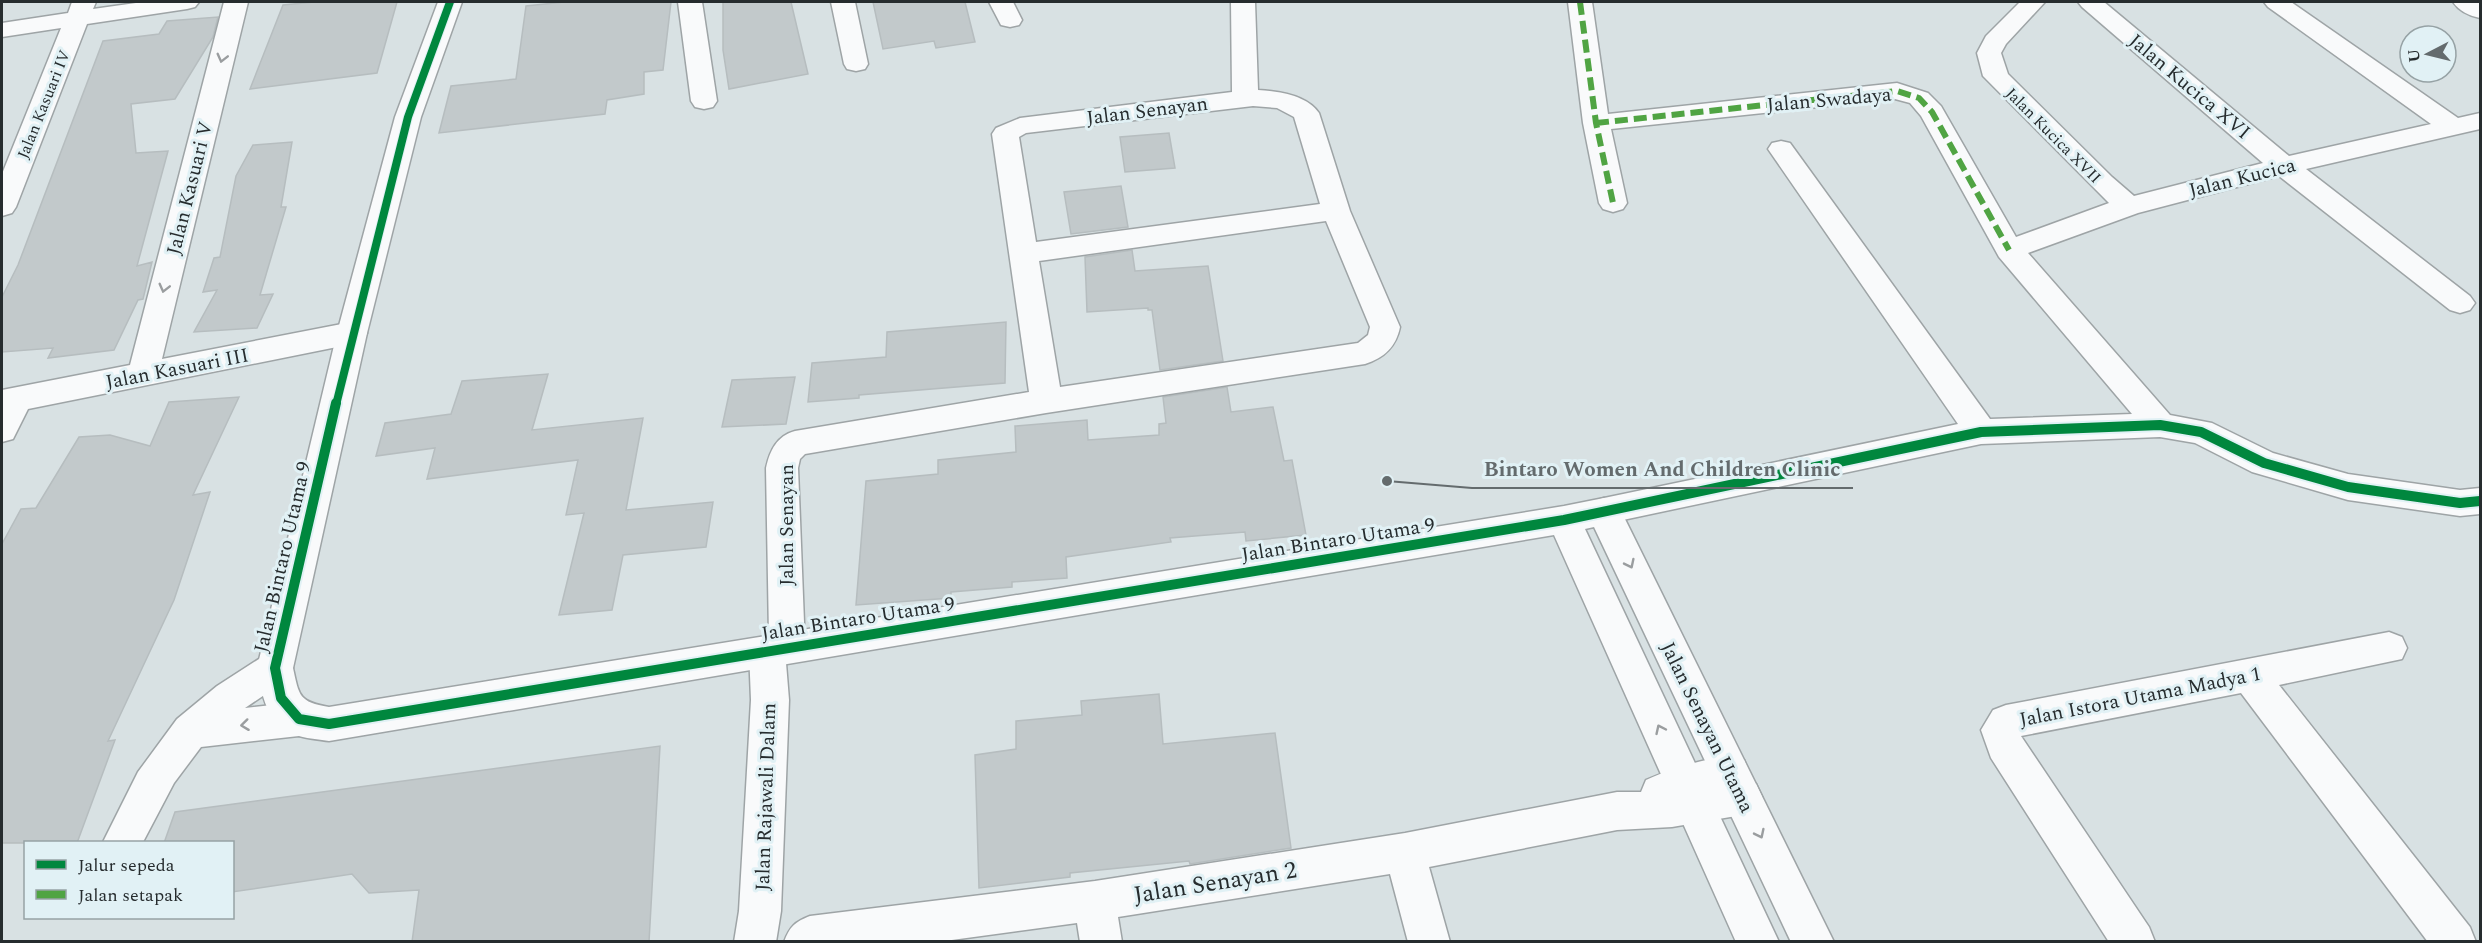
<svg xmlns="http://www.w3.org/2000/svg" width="2482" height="943" font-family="Spectral,serif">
	<rect width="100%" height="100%" fill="#d8e1e3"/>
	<!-- building -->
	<path fill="#c2c9cb" stroke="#b6bdbf" stroke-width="1.5" d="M314,2h83l-20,71 -127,16 33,-84z
		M564,2h107l-8,68 -19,2v22l-37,6 -2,14 -166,19 12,-47 65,-7 10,-73z
		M723,2h68l17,72 -79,15 -6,-39z
		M873,2h92l10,40 -39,6 -2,-7 -51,8z
		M218,17l-5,20 -38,62 -44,5 5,49 32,-2 -31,115 15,-4 -9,37 -5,1 -24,50 -66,8 5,-10 -51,4v-55l16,-32 85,-224 56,-7 8,-13z
		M1169,133l6,35 -50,4 -5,-35z
		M292,142l-11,65h5l-26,88 13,-1 -16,34 -63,4 23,-42 -14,2 11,-34 6,-1 16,-81 17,-31z
		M1121,186l7,41 -57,7 -7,-42z
		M1132,250l3,21 73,-5 15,95 -63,9 -8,-60h-4v-2l-61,4 -2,-55z
		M1006,322l-1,61 -146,12v3l-51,4 4,-39 74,-6 1,-25z
		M548,374l-16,56 111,-12 -17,92 87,-8 -7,45 -83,8 -11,55 -53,5 25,-102 -18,2 12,-55 -151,19 8,-31 -59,8 9,-33 66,-9 11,-33z
		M795,377l-9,47 -64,3 10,-47z
		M1227,387l4,25 42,-5 11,54 8,-1 14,75 -60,6 -1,-9 -75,6 1,4 -105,15 1,21 -55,4v5l-61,5v6l-95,7 10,-124 72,-7v-14l78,-8 -1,-26 72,-6 1,20 71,-5v-11l7,-1 -3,-26z
		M239,397l-46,98 17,-3 -36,108 -66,141 7,-1 -38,103h-75v-299l19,-35 15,-1 43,-71 31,-2 40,11 19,-44z
		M1159,694l4,50 112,-11 16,115 -101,16 -1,-3 -119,12v4l-91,11 -4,-133 41,-6v-28l66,-6 -1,-14z
		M660,746l-11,196h-237l7,-52 -50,3 -17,-19 -120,18v-49h-68l11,-31z"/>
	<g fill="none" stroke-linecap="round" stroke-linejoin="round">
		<!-- minor casing -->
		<g stroke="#9ea4a6" stroke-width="3">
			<path id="minor" d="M72,2h24l-3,7 50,-7h56l-4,5 -8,2 -100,15 -71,183 -4,6 -10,3v-42l59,-146 -59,9v-14l66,-10z
				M224,2h24l-86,357 190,-37 11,3 4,8 -4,8 -11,3 -324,65 -15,30 -11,3v-52l128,-25z
				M678,2h24l15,99 -4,6 -9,2 -9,-2 -4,-6z
				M831,2h24l13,62 -3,5 -9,2 -9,-2 -3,-5z
				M989,2h24l9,18 -3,5 -9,2 -9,-2z
				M1231,2h24l3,88c20,1 49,5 61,23l31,98 50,116c-4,20 -16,31 -35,37l-319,49 -241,41 -5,5 -2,9 7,180 -5,11 -14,4 3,37 -8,211 -5,31h-42l5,-31 12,-211 -2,-49 5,-11 15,-4 -3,-168c4,-18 11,-32 29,-37l234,-39 -37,-258 4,-6 24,-10 212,-26zM1253,106l24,2 17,9 26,87 -284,38 -17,-105 7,-4zM1326,221l44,106 -2,8 -10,8 -298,44 -21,-126z
				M1568,2h24l16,112 289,-31 31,10 13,13 75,131 93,-34 -126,-127 -6,-23 9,-17 34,-34h25l-39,42 -5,9 7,21 104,103 22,19 129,-33 -181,-156 -4,-5h26l185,154 142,-32 -163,-117 -4,-5h27l167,116 22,-5v16l-174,40 164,127 5,7 -5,7 -10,3 -10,-3 -171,-134 -141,37 -110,40 142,162 42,8 61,30 75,21 112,16 20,-2v26l-20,2 -112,-16 -96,-28 -57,-29 -35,-6 -179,7 -377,80 -12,-4 -5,-9 5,-9 12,-4 354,-74 -190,-275 4,-6 9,-2 9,2 200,276 142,-5 -133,-157 -78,-141 -11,-13 -15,-4 -284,30 16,74 -4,6 -10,3 -10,-3 -4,-6 -16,-80z
				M2453,2h27v16c-10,-2 -21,-7 -27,-16z
				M2389,632l13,5 5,11 -5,11 -123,26 191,242 6,15h-48l-187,-249 -220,43 128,191 6,15h-46l-118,-184 -10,-28 12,-20 13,-5z
				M275,652l13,5 5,11 -5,11 -43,29 54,-6 13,5 6,12 -6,12 -13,5 -98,11 -27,36 -31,59h-40l35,-70 39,-53 40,-33 45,-29z
				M1730,755l14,5 5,13 -3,7 10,4 6,13 -6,13 -14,5 -70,12 -55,3 -188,37 21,75h-42l-18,-68 -272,43 4,25h-42l-3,-19 -140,19h-153c6,-16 11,-20 26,-26l285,-35 310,-48 212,-41h24l5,-12c29,-13 53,-19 84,-25z"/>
		</g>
		<!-- tertiary casing -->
		<g stroke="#9ea4a6" stroke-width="3">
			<path id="tertiary" d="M438,2h24l-41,115 -54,216 -74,335c6,28 6,34 36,39l1235,-201 40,-8 12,4 5,9 213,431h-43l-197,-415 -9,2 194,413h-43l-182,-407 -1225,206c-13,-2 -31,-3 -42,-10 -22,-13 -26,-41 -30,-63l80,-335 58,-216z"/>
		</g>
		<!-- minor -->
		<use href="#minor" fill="#f9fafb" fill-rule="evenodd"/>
		<!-- tertiary -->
		<use href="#tertiary" fill="#f9fafb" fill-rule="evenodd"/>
		<!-- quiet -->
		<path stroke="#50a443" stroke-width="6" stroke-dasharray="13 6" stroke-linecap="butt" d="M1580,2l16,121 17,80
			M1596,123l301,-32 22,7 13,14 77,138"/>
		<!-- cycleway-far1 casing -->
		<g stroke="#e1f1f5" stroke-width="10">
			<path id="cycleway-far1" d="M336,405l72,-288 42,-115"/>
		</g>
		<!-- cycleway casing -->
		<g stroke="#e1f1f5" stroke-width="14">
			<path id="cycleway" d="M336,403l-61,265 6,30 18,21 30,5 1235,-204 417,-88 179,-7 41,7 63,31 84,24 112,16 20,-2"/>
		</g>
		<!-- cycleway-far1 -->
		<use href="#cycleway-far1" stroke="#00873e" stroke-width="8"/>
		<!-- cycleway -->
		<use href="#cycleway" stroke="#00873e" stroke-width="10"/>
	</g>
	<!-- one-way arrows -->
	<defs><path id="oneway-chevron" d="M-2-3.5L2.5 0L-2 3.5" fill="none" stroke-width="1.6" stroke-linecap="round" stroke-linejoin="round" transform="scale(1.5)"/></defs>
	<g stroke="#9a9d9f">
		<use href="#oneway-chevron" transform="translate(222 58) rotate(104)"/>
		<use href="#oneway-chevron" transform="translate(164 288) rotate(104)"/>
		<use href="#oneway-chevron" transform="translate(1630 564) rotate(64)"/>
		<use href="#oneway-chevron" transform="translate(245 725) rotate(173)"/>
		<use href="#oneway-chevron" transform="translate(1660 729) rotate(-115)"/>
		<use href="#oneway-chevron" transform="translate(1760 834) rotate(64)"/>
	</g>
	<g text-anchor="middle" stroke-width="6" stroke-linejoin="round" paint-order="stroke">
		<!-- far-street labels -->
		<g font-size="16" fill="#262c2e" stroke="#e1f1f5">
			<text transform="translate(43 104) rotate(-68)" y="6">Jalan Kasuari IV</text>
			<text transform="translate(2054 135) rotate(45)" y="6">Jalan Kucica XVII</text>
		</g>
		<!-- street labels -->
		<g font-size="20" fill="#262c2e" stroke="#e1f1f5">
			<text transform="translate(2190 86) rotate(40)" y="7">Jalan Kucica XVI</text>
			<text transform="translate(1829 99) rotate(-5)" y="7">Jalan Swadaya</text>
			<text transform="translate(1147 110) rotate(-7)" y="7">Jalan Senayan</text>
			<text transform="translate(2242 177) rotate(-14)" y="7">Jalan Kucica</text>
			<text transform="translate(189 188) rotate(-76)" y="7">Jalan Kasuari V</text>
			<text transform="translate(177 368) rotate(-11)" y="7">Jalan Kasuari III</text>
			<text transform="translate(786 525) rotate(-90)" y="7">Jalan Senayan</text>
			<text transform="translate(1338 539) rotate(-9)" y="7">Jalan Bintaro Utama 9</text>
			<text transform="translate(282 557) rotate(-77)" y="7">Jalan Bintaro Utama 9</text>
			<text transform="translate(858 618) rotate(-9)" y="7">Jalan Bintaro Utama 9</text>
			<text transform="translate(2140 696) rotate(-11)" y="7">Jalan Istora Utama Madya 1</text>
			<text transform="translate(1708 727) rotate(64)" y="7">Jalan Senayan Utama</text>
			<text transform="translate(765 797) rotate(-88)" y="7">Jalan Rajawali Dalam</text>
		</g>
		<!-- near-street labels -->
		<g font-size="24" fill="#262c2e" stroke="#e1f1f5">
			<text transform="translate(1215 882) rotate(-9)" y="8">Jalan Senayan 2</text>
		</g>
	</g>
	<!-- callouts -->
	<path fill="none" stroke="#646b6d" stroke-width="2" d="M1387 481L1472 488H1853"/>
	<circle fill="#646b6d" stroke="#e1f1f5" stroke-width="2" cx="1387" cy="481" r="6"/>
	<g font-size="21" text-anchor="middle" font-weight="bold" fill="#646b6d" stroke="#e1f1f5" stroke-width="6" stroke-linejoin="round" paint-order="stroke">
		<text x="1662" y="476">Bintaro Women And Children Clinic</text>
	</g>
	<!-- border -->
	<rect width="2482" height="943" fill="none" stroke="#262c2e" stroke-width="6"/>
	<!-- legend -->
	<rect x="24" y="841" width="210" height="78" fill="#e1f1f5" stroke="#96a2a5" stroke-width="1.5"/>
	<rect x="36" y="860" width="30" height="9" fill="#00873e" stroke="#96a2a5" stroke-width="1.5"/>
	<text x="78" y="871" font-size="18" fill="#262c2e">Jalur sepeda</text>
	<rect x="36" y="890" width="30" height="9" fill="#50a443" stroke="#96a2a5" stroke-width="1.5"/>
	<text x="78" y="901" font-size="18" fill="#262c2e">Jalan setapak</text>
	<!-- north arrow -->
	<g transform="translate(2428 54) rotate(263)"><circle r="28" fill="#e1f1f5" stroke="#96a2a5" stroke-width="1.5"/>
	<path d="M0-4.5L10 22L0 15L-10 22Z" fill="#646b6d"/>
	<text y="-9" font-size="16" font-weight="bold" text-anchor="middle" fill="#262c2e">U</text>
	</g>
</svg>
